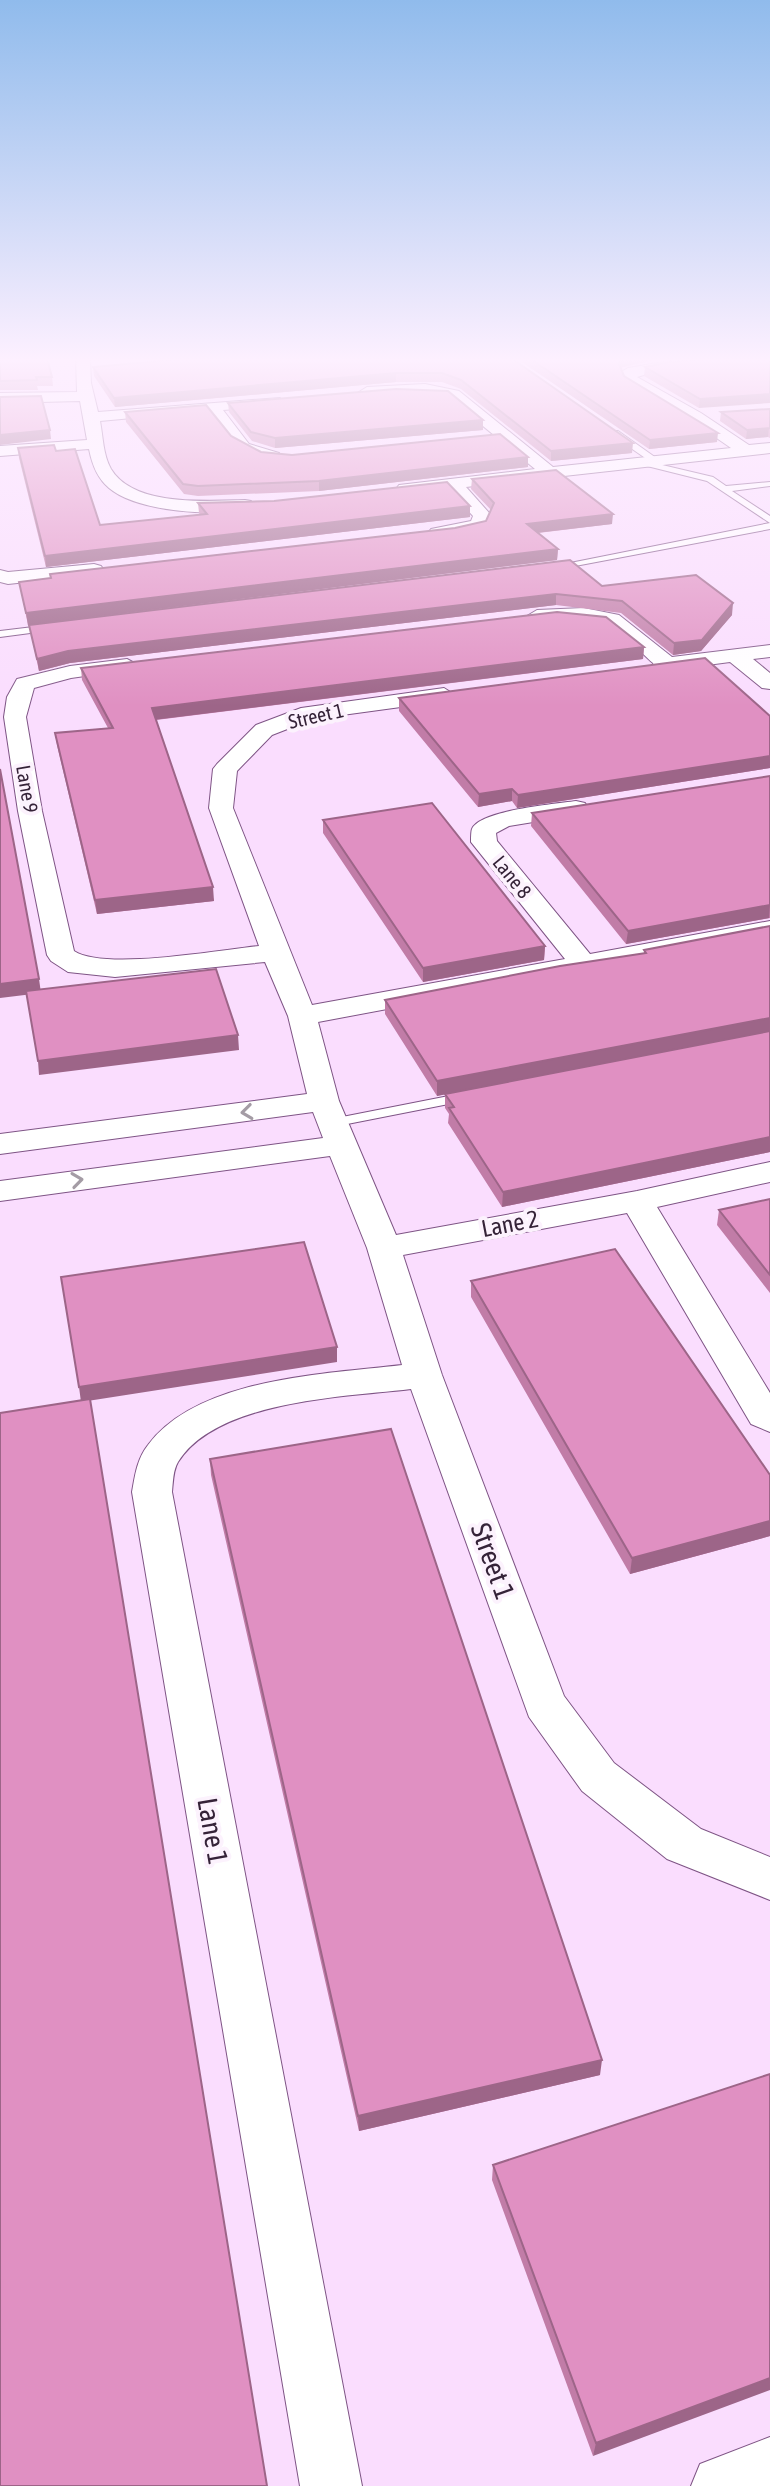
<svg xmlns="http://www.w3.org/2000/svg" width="770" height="2486" font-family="'Asap Condensed',sans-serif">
	<rect width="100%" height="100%" fill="#faddfe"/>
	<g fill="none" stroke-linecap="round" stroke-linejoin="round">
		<!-- service casing -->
		<g stroke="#7e5485" stroke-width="2">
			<path id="service" d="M612,431h6l41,29 -1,4 55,13 13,9 44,-4v4l-38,5 38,25v7l-63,-42 -64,-16v-4l8,1 -39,-27z
				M770,523v6l-216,41 -4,-3z
				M50,625l5,3 -2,2 -53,7v-6z
				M464,1093l7,4 -2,3 -137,27 -7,-4 7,-4z"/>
		</g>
		<!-- minor casing -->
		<g stroke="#7e5485" stroke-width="2">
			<path id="minor" d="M76,358h14l1,25 7,29 182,-14v6l-5,2 -52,4 26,34 30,9 2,4c-27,24 -61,-27 -73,-46l-108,10c3,15 3,34 11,48 23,38 96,32 134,31l6,1 3,4 -3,4c-35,8 -114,3 -142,-21 -12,-10 -17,-24 -20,-39l-89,7v-10l87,-6 -7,-39 -80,2v-10l77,-1z
				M688,358h59l-7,4 -72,6 -31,9 64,36 48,32 21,-2v10l-304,34 25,28 -6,14 -48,9 -9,-5 3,-4 40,-8 2,-5 -25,-27 -43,5 -6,-1 -3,-4 3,-4 136,-16 -86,-71 -24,-4 -58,3 -8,-5 8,-5 58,-3 34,7 94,76 178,-19 -42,-29 -64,-37 -4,-10 7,-4z
				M94,564l7,2 3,4 -3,4 -93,10 -8,-2v-12l8,2z
				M584,608l35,7 53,42 98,-12v12l-17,2 17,14v16l-8,-1 -32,-26 -68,9 -7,-2 -2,-6c-14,-12 -33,-35 -51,-40 -19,-6 -63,6 -75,-7l10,-6z
				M127,659l11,6 -4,4 -63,9 -37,10 -8,29 16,94 32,140c31,20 144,-1 185,-5l-50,-138 4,-39 4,-5 39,-39 45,-17 143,-20 11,7 -3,5 -139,19 -41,16 -35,36 -4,37 79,197 253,-46 -94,-117c0,-2 0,-11 1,-13 8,-19 84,-25 104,-28l9,2 3,5 -3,5 -9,2 -67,11 -13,7 1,8 93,113 180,-33v16l-452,85 21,79 57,134 241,-44 133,-29v20l-113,25 113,186v39l-19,-8 -124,-211 -224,42 39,120 122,321 50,67 87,66 69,28v43l-103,-41 -85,-68 -53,-74 -118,-328c-66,8 -194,11 -233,73 -5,8 -5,20 -6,30l190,994h-62l-168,-994c3,-17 5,-33 16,-47 50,-67 177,-71 254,-80l-35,-117 -37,-92 -330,45v-20l323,-43 -10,-26 -313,42v-20l307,-40 -19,-78 -23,-54 -150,15 -47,-5 -17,-11 -4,-6 -29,-144 -14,-94 3,-20 10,-18 53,-13z
				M770,2437v49h-79l9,-22z"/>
		</g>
		<!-- service -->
		<use href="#service" fill="#fff" fill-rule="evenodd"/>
		<!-- minor -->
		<use href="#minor" fill="#fff" fill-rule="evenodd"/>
	</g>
	<!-- wall -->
	<path fill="#c17ca7" d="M0,358l52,19 1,9h-16l1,4h-38z
		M511,358l121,95 -81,8 -90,-72 -19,-7h-46l-281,25 -21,-31 -1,-9z
		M516,358h147l-43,10 4,8 93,66 -68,7z
		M719,358l-20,50 -55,-32 1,-9z
		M228,403l255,17v10l-208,18 -23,-7 -23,-29z
		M770,409v29l-2,-1 -22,2 -26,-18 1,-9z
		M125,412l106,24 30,16 31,3 236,2v10l-209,24 -121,5 -14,-2 -58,-72z
		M18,448l38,3 44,74 100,-10 -1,-2 -1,-10 272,14 -424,50 -27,-109z
		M472,479l140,45 -74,9 20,16 -1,11 -529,65 -9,-43 436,-54 31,-7 5,-11 -20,-21z
		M602,586l130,29 -31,36 -28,4 -52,-42 -65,-8 -486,58 -31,8 -10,-46z
		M644,647l-1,12 -487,61 58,181 -117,13 -40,-169 -2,-12 53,-5 -26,-48 -1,-12z
		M399,698l371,18v52l-253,40 -5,-7 -34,6 -79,-96z
		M770,776v142l-144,26 -95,-118 1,-13z
		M323,820l222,126 -1,14 -121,22 -100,-149z
		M770,926v226l-268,55 -54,-84 1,-9 -4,-6v-14l-8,2 -52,-82v-14l259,-47v-3z
		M770,1199v94l-53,-68 2,-15z
		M471,1281l299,194v61l-140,38 -159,-277z
		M210,1459l390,616 -241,56 -148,-656z
		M770,2074l-177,382 -101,-276 1,-15z"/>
	<!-- shaded-wall -->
	<path fill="#9d6588" d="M93,358h33l-33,3z
		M624,358h39l-43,9 -1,-3 2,-5z
		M396,373v9l-281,25 -1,-9z
		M770,394v9l-71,5 1,-9z
		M483,420v10l-208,18v-10z
		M769,427l-1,10 -22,2 1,-9z
		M50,430l1,9 -51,6v-10z
		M718,433l-1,9 -68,7 1,-9z
		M633,443l-1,10 -81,8v-10z
		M528,457v10l-209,24v-10z
		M470,506v11l-424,50 -1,-11z
		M613,514l-1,10 -85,10v-10z
		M558,549l-1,11 -529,65 -2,-12z
		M556,594v11l-486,58 -31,8 -2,-12 31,-8z
		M733,603l-1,12 -31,36 -28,4 1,-12z
		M644,647l-1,12 -490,61 -1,-12z
		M770,756v12l-253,40 1,-13z
		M512,789v12l-34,6 1,-13z
		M213,887l1,14 -117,13 -2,-14z
		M770,905l-1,13 -143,26 2,-13z
		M545,946l-1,14 -121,22v-14z
		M39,979l2,14 -41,5v-14z
		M770,1018v14l-333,64v-15z
		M238,1035l1,15 -200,25 -1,-14z
		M770,1137v15l-268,55 1,-15z
		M337,1347v15l-256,40 -2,-15z
		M770,1521v15l-140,38 2,-16z
		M602,2060l-2,15 -241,56 -1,-15z
		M770,2378v12l-177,66 3,-13z"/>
	<!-- building -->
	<path fill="#e090c2" stroke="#9d6588" stroke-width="2" d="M0,358h47l5,19h-16l1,3 -37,1z
		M192,358h319l122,85 -82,8 -90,-71 -19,-7h-46l-282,25 -21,-31z
		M529,358h95l-3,1 -2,5 5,12 94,57 -68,7z
		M719,358h51v36l-70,5 -55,-32 24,-5z
		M396,389l52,2 35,29 -208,18 -24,-6 -23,-29z
		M41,396l9,34 -50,5v-38z
		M206,405l25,31 30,16 31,3 208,-21 28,23 -209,24 -121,5 -15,-2 -58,-72z
		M770,409v19l-23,2 -26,-18z
		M54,445l2,6 19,-2 25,76 107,-11 -9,-11 76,-2 173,-19 23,24 -425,50 -27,-108z
		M556,470l57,44 -86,10 31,25 -532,64 -7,-31 32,-4 -1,-4 405,-46 31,-7 8,-18 -22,-24z
		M570,560l32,26 94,-11 37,28 -31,37 -28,3 -52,-42 -66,-7 -488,57 -31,8 -8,-34z
		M557,612l49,5 38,30 -492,61 61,179 -118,13 -40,-167 58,-5 -32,-60z
		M705,658l65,58v40l-252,39 -6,-6 -33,5 -80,-96z
		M0,769l39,210 -39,5z
		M770,776v129l-142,26 -96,-118z
		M432,803l113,143 -122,22 -100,-148z
		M770,926v92l-333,63 -52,-81 175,-34 86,-13 -2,-3z
		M216,969l22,66 -200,26 -12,-70z
		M770,1031v106l-267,55 -54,-84 5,-1 -9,-13z
		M770,1199v76l-51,-65z
		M304,1242l33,105 -258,40 -18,-110z
		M615,1249l155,226v46l-138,37 -161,-277z
		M90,1399l177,1087h-267v-1073z
		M391,1429l211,631 -244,56 -148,-657z
		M770,2074v304l-174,65 -103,-278z"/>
	<!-- one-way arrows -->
	<defs><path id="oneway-chevron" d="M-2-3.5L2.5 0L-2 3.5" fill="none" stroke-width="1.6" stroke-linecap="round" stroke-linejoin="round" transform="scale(2)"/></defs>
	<g stroke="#a49ca5">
		<use href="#oneway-chevron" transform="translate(247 1112) rotate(173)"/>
		<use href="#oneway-chevron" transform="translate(77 1180) rotate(-8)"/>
	</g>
	<!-- sky -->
	<linearGradient id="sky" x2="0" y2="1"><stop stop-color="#90bbec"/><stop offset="0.51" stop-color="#fdf0ff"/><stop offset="1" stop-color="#fdf0ff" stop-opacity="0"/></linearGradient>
	<rect width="770" height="706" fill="url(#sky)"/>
	<g text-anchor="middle" stroke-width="8" stroke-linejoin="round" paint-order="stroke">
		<!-- far-street labels -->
		<g font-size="20" fill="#352338" stroke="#fcf2fd">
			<text transform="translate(316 716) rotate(-13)" y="7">Street 1</text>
			<text transform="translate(27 789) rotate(80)" y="7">Lane 9</text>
			<text transform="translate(512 877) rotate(51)" y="7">Lane 8</text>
		</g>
		<!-- street labels -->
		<g font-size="24" fill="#352338" stroke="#fcf2fd">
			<text transform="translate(510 1224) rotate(-11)" y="8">Lane 2</text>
		</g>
		<!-- near-street labels -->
		<g font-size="28" fill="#352338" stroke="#fcf2fd">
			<text transform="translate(493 1561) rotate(70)" y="10">Street 1</text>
			<text transform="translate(213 1831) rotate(80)" y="10">Lane 1</text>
		</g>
	</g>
</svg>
